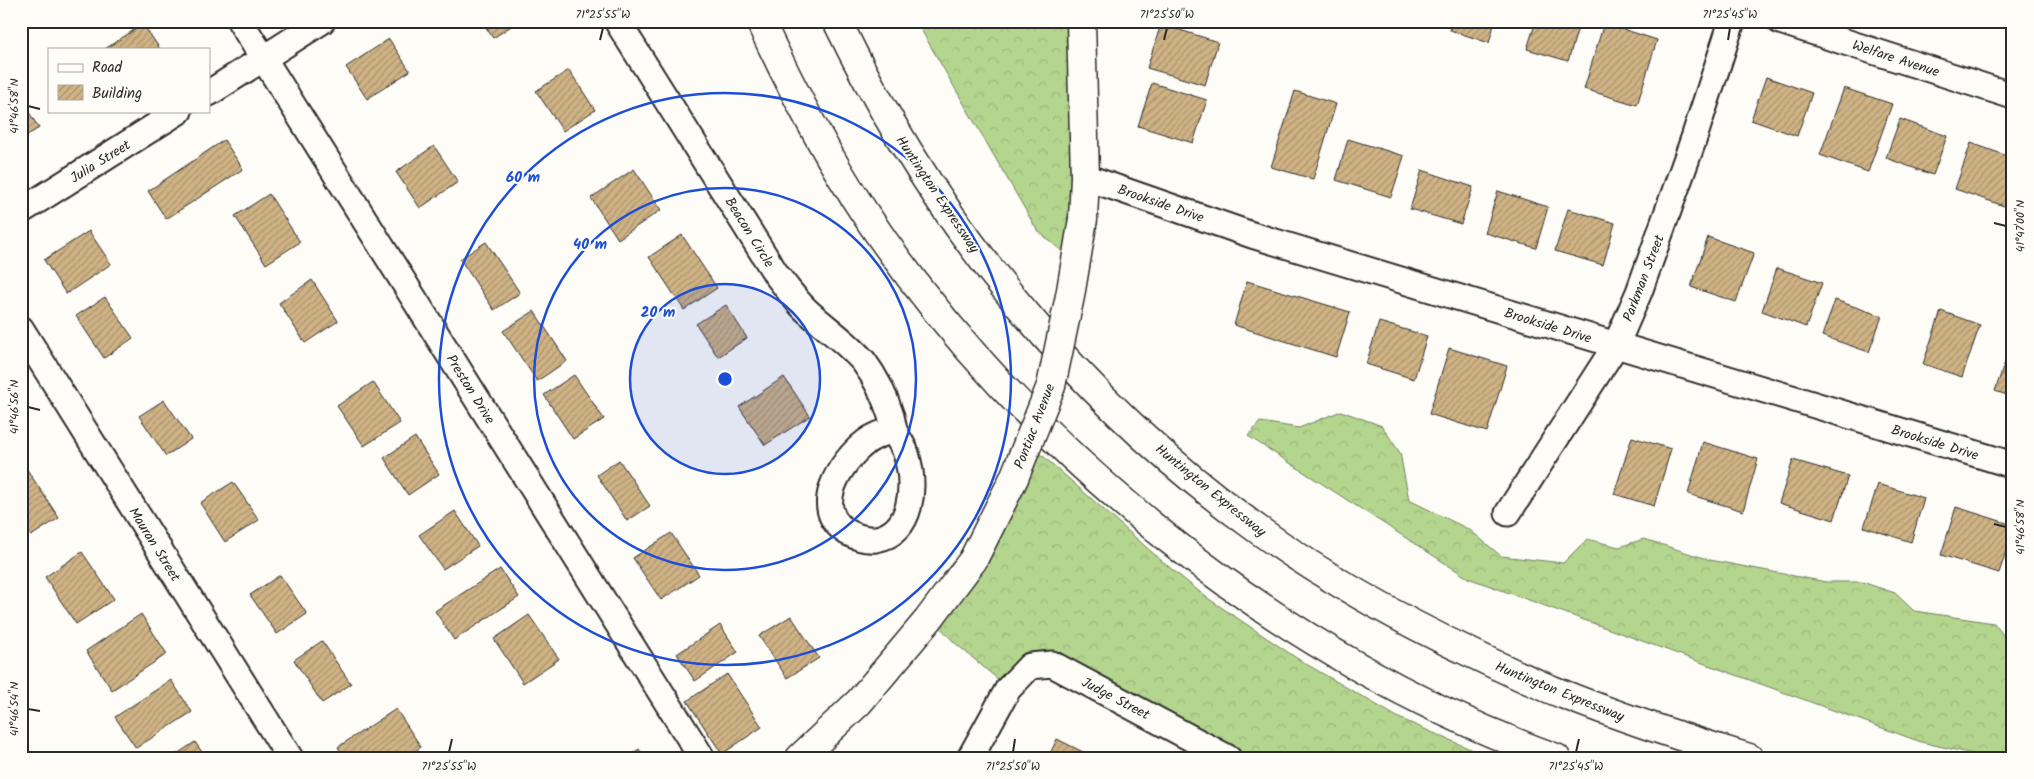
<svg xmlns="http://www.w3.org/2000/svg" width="2034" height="779" font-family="Kalam,sans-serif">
	<defs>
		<pattern id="forest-crowns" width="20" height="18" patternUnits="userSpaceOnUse" patternTransform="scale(1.25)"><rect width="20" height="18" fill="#b4d58e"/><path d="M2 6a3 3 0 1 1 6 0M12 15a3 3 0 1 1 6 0" fill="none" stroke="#9bb77b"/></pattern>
		<pattern id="building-hatch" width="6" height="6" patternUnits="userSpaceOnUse" patternTransform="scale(1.25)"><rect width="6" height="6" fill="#d0b385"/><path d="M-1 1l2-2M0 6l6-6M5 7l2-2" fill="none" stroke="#a9926d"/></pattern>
	</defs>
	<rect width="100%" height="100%" fill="#fdfcf7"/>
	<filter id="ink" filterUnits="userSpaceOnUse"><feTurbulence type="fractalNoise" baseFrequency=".02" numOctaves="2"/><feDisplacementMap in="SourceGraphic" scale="10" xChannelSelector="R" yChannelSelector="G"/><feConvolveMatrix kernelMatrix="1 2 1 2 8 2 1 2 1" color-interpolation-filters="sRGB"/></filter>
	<g filter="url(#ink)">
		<!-- forest -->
		<path fill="url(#forest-crowns)" stroke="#70805c" d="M916,21h168l-5,245 -42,-36z
			M1341,411l41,15 18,27 9,47 61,30 31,26 62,7 24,-24 32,8 25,-8 66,21 116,22h36l33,11 19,18 80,12 19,25v110h-23l-69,-16 -453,-164 -220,-142 12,-14 39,6z
			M1035,452l8,4 120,106 43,35 95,64 98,57 92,40h-258l-190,-90 -36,19 -53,-45 -15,-16z"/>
		<!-- building -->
		<path fill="url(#building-hatch)" stroke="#2b2b2b" d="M482,21h37l-26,17z
			M1453,21h42l-6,22 -39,-13z
			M1536,21h44l-12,40 -41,-12z
			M1604,23l53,17 -20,65 -53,-16z
			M143,24l17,25h-55z
			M1161,24l57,18 -13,43 -58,-17z
			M389,39l21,32 -43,28 -21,-32z
			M569,70l26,40 -32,21 -27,-40z
			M1766,77l46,16 -15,43 -46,-16z
			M1152,83l55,17 -14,43 -55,-17z
			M1844,88l48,16 -24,68 -48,-17z
			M1295,91l41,13 -23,75 -42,-12z
			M21,100l18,28 -18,11z
			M1900,119l47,17 -14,39 -47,-17z
			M1348,139l56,17 -13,41 -55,-17z
			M224,140l19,29 -77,50 -18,-28z
			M1971,143l42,15v34l-6,15 -52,-18z
			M434,146l24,36 -38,26 -24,-36z
			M634,169l27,41 -43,29 -27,-41z
			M1422,170l51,17 -12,37 -51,-15z
			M1498,191l50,16 -12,41 -51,-15z
			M269,194l31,48 -34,22 -31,-48z
			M1568,209l47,14 -12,42 -48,-14z
			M89,231l22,33 -45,30 -22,-34z
			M682,235l35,53 -33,22 -35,-53z
			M1708,237l46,16 -18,49 -45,-15z
			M486,242l34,51 -26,17 -34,-51z
			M1777,268l45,15 -16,44 -44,-16z
			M312,280l26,41 -33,22 -26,-40z
			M1247,281l103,31 -14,45 -102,-32z
			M105,297l28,41 -29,20 -28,-42z
			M1835,300l47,16 -13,36 -47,-16z
			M726,305l21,33 -29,19 -22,-33z
			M534,311l33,50 -30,20 -34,-50z
			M1941,311l39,14 -18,52 -39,-13z
			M1379,322l48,14 -13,43 -48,-15z
			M2013,339v58l-18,-6z
			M1449,348l58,18 -20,66 -58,-18z
			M574,375l30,44 -31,20 -29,-44z
			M784,377l26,39 -45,29 -26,-38z
			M373,382l27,41 -36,23 -27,-40z
			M164,400l27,39 -25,17 -27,-40z
			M415,437l24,37 -31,21 -24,-37z
			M1632,437l39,12 -17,57 -40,-12z
			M1703,442l55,17 -15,52 -55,-17z
			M619,460l31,46 -23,15 -30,-46z
			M1793,460l55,16 -14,44 -55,-17z
			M26,468l33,50 -28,18 -10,-15v-50z
			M233,482l26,38 -34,22 -25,-39z
			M1878,484l46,14 -13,44 -47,-15z
			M1956,507l57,18v5l-14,43 -58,-18z
			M455,511l23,35 -35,23 -24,-34z
			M671,533l28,42 -38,25 -28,-42z
			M82,552l32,47 -38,25 -31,-47z
			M500,569l19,28 -65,43 -19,-29z
			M280,575l27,39 -30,20 -27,-39z
			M141,614l26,40 -55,36 -26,-39z
			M529,615l30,44 -36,24 -29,-44z
			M791,616l28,42 -32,20 -28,-42z
			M720,625l18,27 -43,29 -18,-27z
			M322,641l29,43 -29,19 -28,-43z
			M727,674l35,53 -40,27 -35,-53z
			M171,680l21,32 -56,36 -21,-31z
			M396,709l25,38 -16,11h-60l-7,-11z
			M1057,739l38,19h-47z
			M195,742l11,16h-35z
			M639,749l6,9h-19z"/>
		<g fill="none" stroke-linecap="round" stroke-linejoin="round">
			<!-- street casing -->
			<g stroke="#2b2b2b" stroke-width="29">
				<path id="street" d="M240,21l462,737
					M617,21l159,253c9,12 18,24 29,35 19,18 42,33 59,53 12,16 21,35 27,54 1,4 2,10 3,14 4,10 11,17 13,27 8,29 6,76 -31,82 -10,1 -20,-2 -29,-7 -38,-23 -6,-71 19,-90 9,-7 18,-9 28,-12
					M1780,21l233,75
					M209,93l113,-72
					M1085,177l167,58 761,230
					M21,211l158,-100
					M21,329l269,429
					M1508,513l108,-168 23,-53 54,-151 39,-120
					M970,758l38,-69 22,-23 22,-2 176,94"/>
			</g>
			<!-- secondary casing -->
			<g stroke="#2b2b2b" stroke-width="31">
				<path id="secondary" d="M1081,21l4,156 -2,42
					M800,758l59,-56 69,-82 45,-60"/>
			</g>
			<!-- highway casing -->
			<g stroke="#2b2b2b" stroke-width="31">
				<path id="highway" d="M760,21c31,66 64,131 104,191 159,240 421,449 692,546
					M837,21c97,201 241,380 423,510 66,47 137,87 211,122 31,15 62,30 94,42 60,24 122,44 184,63"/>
			</g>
			<!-- street -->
			<use href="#street" stroke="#fdfcf7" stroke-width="25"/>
			<!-- secondary -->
			<use href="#secondary" stroke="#fdfcf7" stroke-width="28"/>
			<!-- highway -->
			<use href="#highway" stroke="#fdfcf7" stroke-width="28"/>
			<!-- secondary-bridge casing -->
			<g stroke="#2b2b2b" stroke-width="31" stroke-linecap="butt">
				<path id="secondary-bridge" d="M973,560l41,-82 37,-92 19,-90 13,-77"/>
			</g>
			<!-- secondary-bridge -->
			<use href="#secondary-bridge" stroke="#fdfcf7" stroke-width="28"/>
		</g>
	</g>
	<!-- ticks -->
	<path fill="none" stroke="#2b2b2b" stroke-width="2" d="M600,40l3,-12M1164,40l3,-12M1728,40l2,-12M28,106l12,3M1994,223l12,3M28,407l12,3M1994,524l12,3M28,709l12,2M449,752l3,-13M1013,752l2,-13M1576,752l3,-13"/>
	<!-- distance rings -->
	<circle cx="725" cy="379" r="95" fill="#1d4ed8" fill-opacity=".12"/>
	<g fill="none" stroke="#1d4ed8" stroke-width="2.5">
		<circle cx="725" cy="379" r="95"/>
		<circle cx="725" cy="379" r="191"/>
		<circle cx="725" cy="379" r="286"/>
	</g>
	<g text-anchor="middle" stroke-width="4" stroke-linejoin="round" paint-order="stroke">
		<!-- street labels -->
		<g font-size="14" fill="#2b2b2b" stroke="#fdfcf7">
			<text transform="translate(1896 58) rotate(18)" y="5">Welfare Avenue</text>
			<text transform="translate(100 161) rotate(-32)" y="5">Julia Street</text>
			<text transform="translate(938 194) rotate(56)" y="5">Huntington Expressway</text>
			<text transform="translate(1161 203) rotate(19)" y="5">Brookside Drive</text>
			<text transform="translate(750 232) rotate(58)" y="5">Beacon Circle</text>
			<text transform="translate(1643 278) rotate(-69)" y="5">Parkman Street</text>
			<text transform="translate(1548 325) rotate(17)" y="5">Brookside Drive</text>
			<text transform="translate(471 389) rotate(58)" y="5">Preston Drive</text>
			<text transform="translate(1034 426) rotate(-69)" y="5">Pontiac Avenue</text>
			<text transform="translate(1935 442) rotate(17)" y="5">Brookside Drive</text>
			<text transform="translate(1211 490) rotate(39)" y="5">Huntington Expressway</text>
			<text transform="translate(155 544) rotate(58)" y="5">Mauran Street</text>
			<text transform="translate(1560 691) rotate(22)" y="5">Huntington Expressway</text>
			<text transform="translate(1116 698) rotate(28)" y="5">Judge Street</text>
		</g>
	</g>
	<circle cx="725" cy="379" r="8" fill="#1d4ed8" stroke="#fdfcf7" stroke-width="2.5"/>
	<g font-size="15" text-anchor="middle" font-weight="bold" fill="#1d4ed8" stroke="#fdfcf7" stroke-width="4" stroke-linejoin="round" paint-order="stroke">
		<text x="523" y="182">60 m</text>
		<text x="590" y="249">40 m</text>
		<text x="658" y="317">20 m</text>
	</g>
	<!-- margin -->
	<rect width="2034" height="779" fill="none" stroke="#fdfcf7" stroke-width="55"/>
	<!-- legend -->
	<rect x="48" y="48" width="162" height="65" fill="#fdfcf7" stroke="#a9a8a5"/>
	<rect x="58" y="64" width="25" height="8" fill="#fdfcf7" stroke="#a9a8a5"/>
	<text x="92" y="72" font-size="15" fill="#2b2b2b">Road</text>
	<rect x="58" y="85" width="25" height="15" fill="url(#building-hatch)" stroke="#a9a8a5"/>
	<text x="92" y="98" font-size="15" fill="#2b2b2b">Building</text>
	<rect x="28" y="28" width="1978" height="724" fill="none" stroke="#2b2b2b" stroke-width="2"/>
	<g font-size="12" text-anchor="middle" fill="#2b2b2b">
		<text x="603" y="18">71°25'55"W</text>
		<text x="1167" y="18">71°25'50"W</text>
		<text x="1730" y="18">71°25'45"W</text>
		<text transform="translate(14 106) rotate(-90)" y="4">41°46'58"N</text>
		<text transform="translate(2020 226) rotate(-90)" y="4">41°47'00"N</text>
		<text transform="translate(14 407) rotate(-90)" y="4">41°46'56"N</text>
		<text transform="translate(2020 527) rotate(-90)" y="4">41°46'58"N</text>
		<text transform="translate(14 709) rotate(-90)" y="4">41°46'54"N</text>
		<text x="449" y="770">71°25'55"W</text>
		<text x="1013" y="770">71°25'50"W</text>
		<text x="1576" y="770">71°25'45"W</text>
	</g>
</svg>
